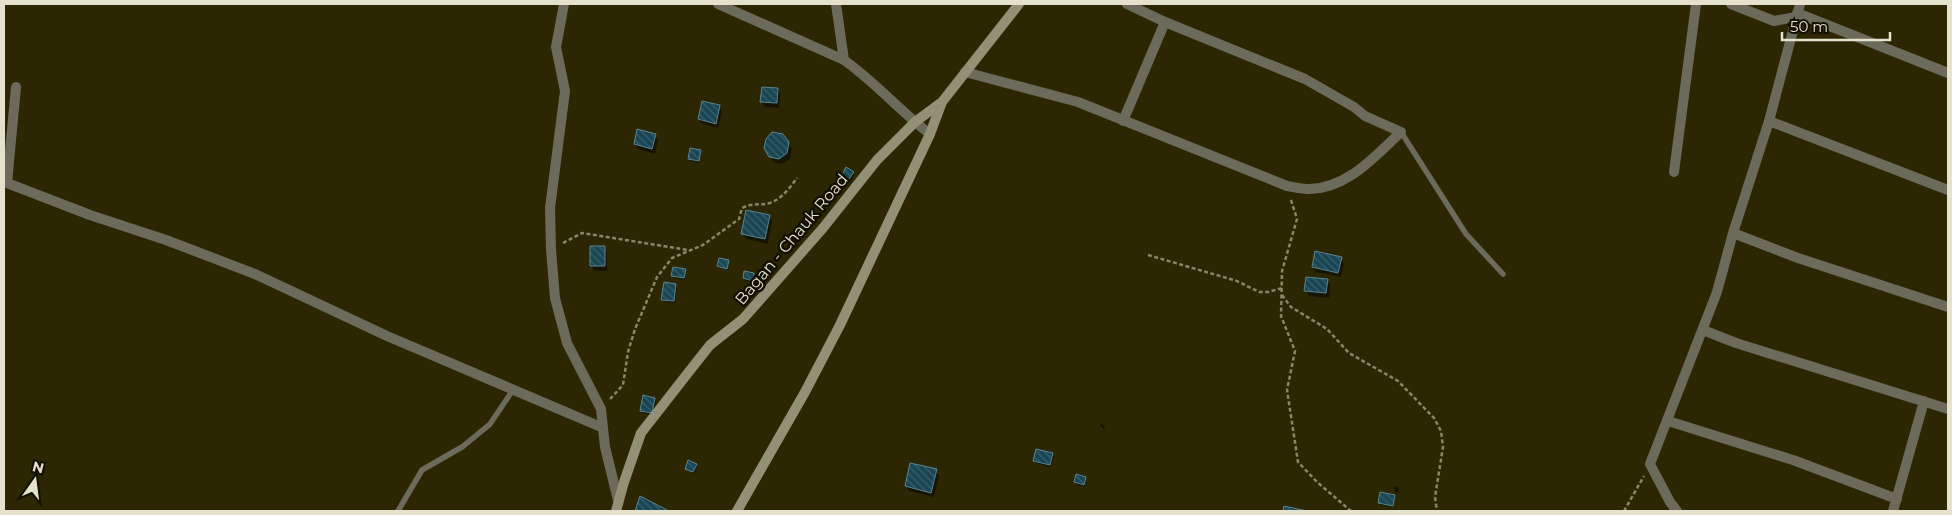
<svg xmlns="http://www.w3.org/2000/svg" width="1952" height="515" font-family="Montserrat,sans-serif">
	<defs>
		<pattern id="building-back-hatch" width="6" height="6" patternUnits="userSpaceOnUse" patternTransform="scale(1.25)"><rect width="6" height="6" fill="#194654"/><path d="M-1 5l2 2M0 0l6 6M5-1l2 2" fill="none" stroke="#3a606b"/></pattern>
	</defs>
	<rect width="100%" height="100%" fill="#2c2702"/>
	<!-- shadow -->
	<path fill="#0007" d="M777,89l3,5 -1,14 -14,-1 -3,-5z
		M719,106l3,6 -4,16 -16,-4 -3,-5z
		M655,135l3,5 -3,14 -17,-5 -3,-5z
		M788,143l4,5 -2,11 -8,5 -9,-2 -8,-14z
		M700,151l1,2 -2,10 -9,-2 -1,-2z
		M853,173l1,2 -3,6 -8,-6z
		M769,216l3,5 -4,23 -22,-5 -4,-5z
		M604,248l3,5v18h-13l-3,-6z
		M1341,258l3,6 -3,13 -25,-5 -3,-5z
		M728,261v9l-8,-2 -2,-2z
		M685,270v10l-11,-2 -1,-3z
		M745,272l9,2v8l-9,-1z
		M1327,280l3,5 -1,13 -20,-2 -3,-5z
		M676,286l1,2 -2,15 -11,-1 -2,-3z
		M655,399l1,2 -3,14 -11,-2 -1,-2z
		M1101,423l4,3 -1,3 -4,-3z
		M1052,454l2,2 -3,11 -15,-4 -2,-2z
		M696,465l1,2 -3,7 -8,-6z
		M936,471l3,5 -5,21 -25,-6 -3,-5z
		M1085,478l1,2 -1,7 -8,-2 -2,-3z
		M1394,486l4,1 1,6 -4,-1z
		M1394,496l1,2 -2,9 -13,-2 -1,-3z"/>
	<!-- building -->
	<path fill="url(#building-back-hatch)" stroke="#588594" d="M762,87l16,1 -1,15 -17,-1z
		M702,101l18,4 -4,19 -18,-5z
		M637,129l19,5 -4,15 -18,-5z
		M772,132l11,2 6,8 -2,11 -8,6 -10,-2 -5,-9 2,-9z
		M690,148l11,2 -2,11 -11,-2z
		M846,167l8,5 -5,7 -7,-4z
		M746,210l24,5 -5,24 -24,-5z
		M590,246h15v20h-15z
		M1315,251l27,6 -4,16 -26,-6z
		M719,258l10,2 -2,9 -10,-3z
		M673,267l13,2 -2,9 -13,-2z
		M744,271l10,2 -1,8 -10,-3z
		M1306,277l22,2 -2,14 -22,-2z
		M664,282l12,2 -2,17 -13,-1z
		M643,395l12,3 -3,15 -12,-2z
		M1036,449l17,4 -3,12 -17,-4z
		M688,460l9,4 -4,8 -8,-3z
		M910,463l27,6 -6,24 -26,-7z
		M1076,474l10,3 -2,8 -10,-3z
		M1380,492l15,3 -2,11 -15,-3z
		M640,496l27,14v1h-32z
		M1284,506l23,5h-24z"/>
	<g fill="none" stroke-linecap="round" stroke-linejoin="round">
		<!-- path -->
		<path stroke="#898569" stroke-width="2.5" stroke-dasharray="4 2.5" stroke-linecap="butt" d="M1291,200l6,19 -15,52 -1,45 14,35 -8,39 11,72 19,20 34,29
			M563,243l19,-10 106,17
			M1148,255l89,26 22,11h9l14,-4
			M1282,295l9,12 36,22 22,24 49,28 36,37 7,13 2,16 -8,50 2,14
			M610,399l13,-14 5,-33 7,-23 22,-52 15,-19 31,-13 36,-26 3,-11c12,-6 18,-2 28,-5 12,-4 20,-16 27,-25
			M1624,511l20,-35"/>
		<!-- service -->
		<path stroke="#6c6a5a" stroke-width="5.5" d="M1401,132l65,102 37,40
			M398,511l24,-41 40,-23 28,-23 23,-34"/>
		<!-- minor -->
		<path stroke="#6c6a5a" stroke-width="10" d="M564,4l-8,43 9,44 -15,117 1,41 4,49 12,45 34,66 4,38 13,53
			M718,4l126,56c31,22 56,51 86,74
			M836,4l8,56
			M1731,4l43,17 22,-4
			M1797,13l151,60
			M965,72l113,30 209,84c7,1 15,3 23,3 38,-1 65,-33 91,-57l-36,-16 -11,-9 -49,-28 -140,-57 -38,-18
			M16,87l-9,96 83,32 76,25 89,34 132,62 214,91
			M1123,121l42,-99
			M1769,121l179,69
			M1674,172l22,-168
			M1733,233l65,25 150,49
			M1703,330l33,13 212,66
			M1668,421l125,39 104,39
			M1677,511l-7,-9 -20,-38 67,-172 16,-59 36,-112 31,-117
			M1893,511l31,-110"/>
		<!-- secondary -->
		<path stroke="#939076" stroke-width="10" d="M616,511l8,-29 17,-49 43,-55 26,-33 33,-26 80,-91 54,-68 38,-38 27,-20 77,-98
			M737,511l68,-119 35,-67 90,-191 12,-32"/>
	</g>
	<g text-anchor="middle" stroke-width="5" stroke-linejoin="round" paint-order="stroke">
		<!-- street labels -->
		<g font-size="16" fill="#e4e1cd" stroke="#121003">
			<text transform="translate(791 239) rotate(-50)" y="6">Bagan - Chauk Road</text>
		</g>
	</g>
	<!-- border -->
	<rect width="1952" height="515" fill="none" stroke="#e4e1cd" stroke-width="10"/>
	<!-- north arrow -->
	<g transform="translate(35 480) rotate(14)" stroke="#121003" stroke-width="4" paint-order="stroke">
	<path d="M0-4L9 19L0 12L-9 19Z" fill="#e4e1cd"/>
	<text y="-8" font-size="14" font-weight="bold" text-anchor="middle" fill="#e4e1cd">N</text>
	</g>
	<!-- scale -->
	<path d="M1782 32v8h108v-8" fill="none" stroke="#e4e1cd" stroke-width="2.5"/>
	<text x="1790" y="32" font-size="15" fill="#e4e1cd" stroke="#121003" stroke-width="4" paint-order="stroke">50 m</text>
</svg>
